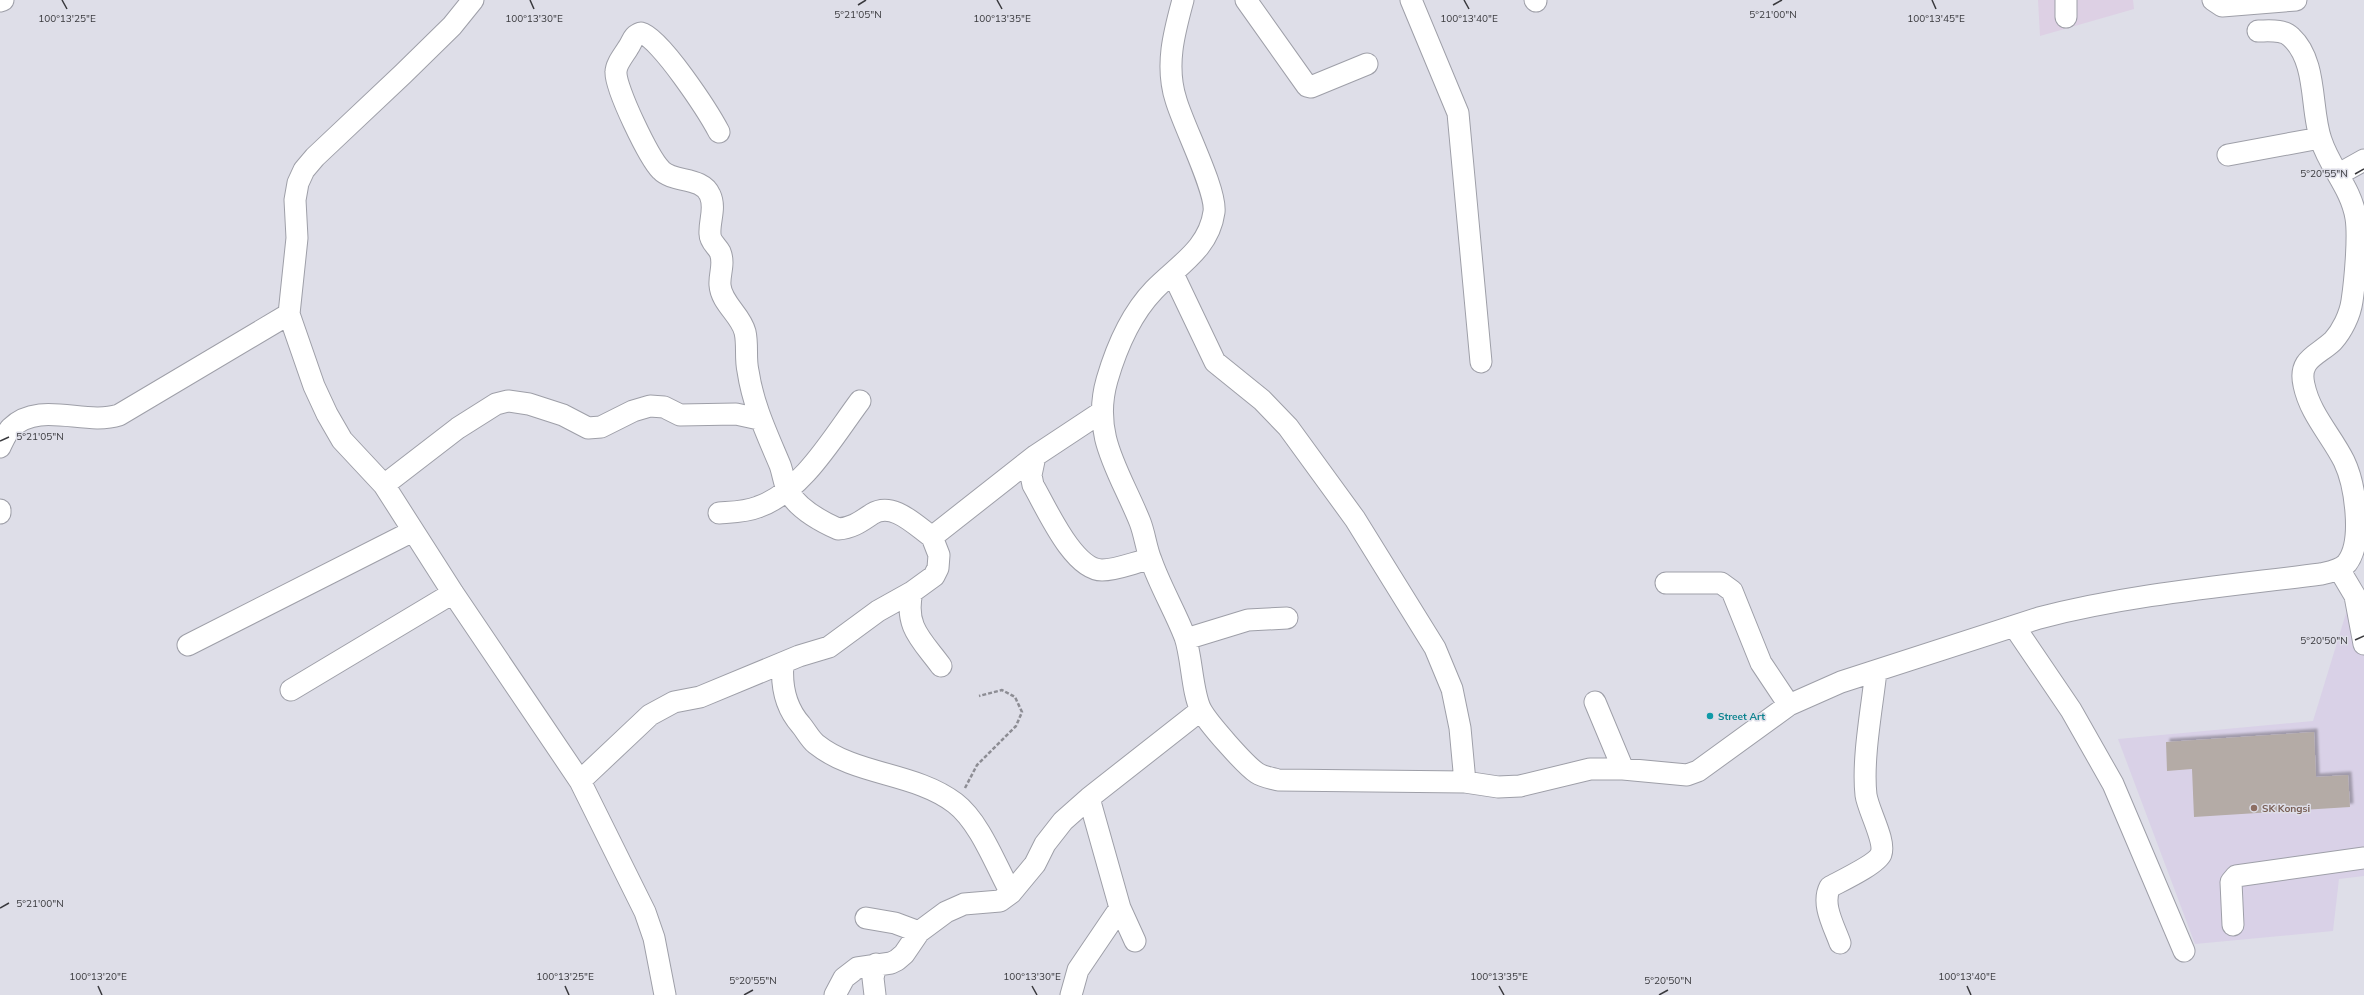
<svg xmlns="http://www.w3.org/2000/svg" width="2364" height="995" font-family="Mulish,sans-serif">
	<defs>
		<filter id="shadow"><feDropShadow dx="3.5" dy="-3.5" stdDeviation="1" flood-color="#0004"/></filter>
	</defs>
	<rect width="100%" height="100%" fill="#dedee8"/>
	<!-- industrial -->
	<path fill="#ddd0e4" d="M2038,0h95l1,9 -94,27z"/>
	<!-- education -->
	<path fill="#d9d1e7" d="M2364,594v282l-25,3 -6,52 -138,13 -77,-205 195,-18 38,-124z"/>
	<!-- building -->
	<path fill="#b4aba6" filter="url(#shadow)" d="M2314,732l2,45 32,-2 2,32 -156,10 -2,-48 -25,2 -1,-29z"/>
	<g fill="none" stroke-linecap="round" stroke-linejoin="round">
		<!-- minor casing -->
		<g stroke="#9e9fa8" stroke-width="23">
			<path id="minor" d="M473,0l-21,26 -49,48 -88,83 -11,13 -6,13 -3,17 2,38 -8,76 25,72 13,28 15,26 42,45 69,108 127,188 65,131 9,26 11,57
				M1183,0c-9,33 -18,66 -7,100 7,25 41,91 38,112 -5,37 -37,54 -60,78 -23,24 -38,59 -47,90 -16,56 13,92 33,142 5,13 6,26 11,38 9,26 24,51 34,77 7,20 7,56 16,73 7,13 44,55 56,63 6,4 14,5 21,7l187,2 33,5 22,-1 70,-17h33l64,6 11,-4 91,-66 52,-23 198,-64c92,-24 188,-32 282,-44 8,-2 20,-4 26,-11 17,-22 8,-79 -3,-102 -13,-26 -34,-47 -40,-76 -6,-26 13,-29 29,-44 9,-10 17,-26 19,-40 3,-20 7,-64 4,-83 -5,-30 -26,-50 -35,-78 -11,-31 -3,-78 -30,-103 -8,-8 -22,-6 -33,-6
				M1246,0l61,86 4,1 56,-23
				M1411,0l47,113 23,249
				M1535,0l1,1
				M2066,0v17
				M2213,0l9,6 74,-6
				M0,1l3,-1
				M719,132c-10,-19 -59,-95 -78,-99 -9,3 -8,8 -13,15 -4,7 -12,16 -12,24 -1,16 33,86 45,98 12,13 41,6 49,25 6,13 -1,26 0,39 0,8 7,12 10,18 5,12 -1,22 0,33 1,18 21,30 25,47 3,13 0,26 3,39 5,34 19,63 32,94 3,8 4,19 8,26 10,18 32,30 50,38 14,-1 22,-7 34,-15 21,-13 43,11 60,23
				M2228,155l92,-17
				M2339,174l25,-14
				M1173,274l42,88 47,38 26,27 67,92 80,129 17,41 8,39 5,54
				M0,447c3,-6 6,-14 11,-19 28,-28 74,-2 108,-13l170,-101
				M1035,456l-4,19 2,10c13,22 40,85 69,85 15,0 33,-8 48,-11
				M384,485l74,-57 38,-24 12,-3 21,3 34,11 25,13 13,-1 32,-16 17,-5 14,1 16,8 56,-1 23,5
				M0,510v3
				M719,513c13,-1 27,-1 39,-6 44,-15 75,-70 102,-106
				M2339,569l16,27 9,48
				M1666,583h55l11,8 29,72 28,42
				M912,592c-8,35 10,48 29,74
				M2014,626l57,84 42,74 71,167
				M1186,639l62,-19 39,-2
				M188,645l225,-114
				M783,663c-2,23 2,44 18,62 5,6 9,14 15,19 40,32 98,28 139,59 25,19 41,63 56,90
				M291,690l162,-97
				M1595,702l28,67
				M580,781l70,-66 24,-13 26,-5 99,-41 30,-9 49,-36 34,-19 22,-16 4,-8 1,-13 -7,-18 103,-81 65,-43
				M1089,798l31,110 15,33
				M866,918l29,5 24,9
				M2233,925l-2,-43 5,-6 128,-18
				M1840,943c-6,-17 -19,-39 -10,-56 11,-6 47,-23 51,-33 5,-13 -13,-44 -15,-59 -4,-36 6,-87 10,-124
				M835,995l9,-17 13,-10 34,-5 6,-3 7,-6 15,-22 27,-20 18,-8 36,-3 11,-8 24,-29 10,-20 18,-23 26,-23 112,-88
				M875,995l-2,-17 3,-14
				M1071,995l7,-25 42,-62"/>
		</g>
		<!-- path -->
		<path stroke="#8d8d94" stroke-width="2.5" stroke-dasharray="4 2" stroke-linecap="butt" d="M965,788l12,-23 39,-39 6,-14 -7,-15 -13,-7 -23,6"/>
		<!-- minor -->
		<use href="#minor" stroke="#fff" stroke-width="21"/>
	</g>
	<!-- ticks -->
	<path fill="none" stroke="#39393d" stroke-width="1.5" d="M62,0l5,9M530,0l4,9M997,0l5,9M1464,0l5,9M1932,0l4,9M858,5l8,-5M1773,5l9,-5M2355,174l9,-5M0,441l9,-4M2355,640l9,-4M0,908l9,-5M98,986l4,9M565,986l4,9M1032,986l5,9M1499,986l5,9M1967,986l4,9M744,995l9,-5M1659,995l9,-5"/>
	<!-- markers -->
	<circle fill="#0f9aa8" stroke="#dedee8" stroke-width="1.5" cx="1710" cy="716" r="4"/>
	<circle fill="#8d6e63" stroke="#dedee8" stroke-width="1.5" cx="2254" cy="808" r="4"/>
	<g text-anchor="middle" stroke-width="3" stroke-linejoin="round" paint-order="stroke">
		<!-- culture labels -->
		<g font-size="10" font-weight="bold" fill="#0d838f" stroke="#dedee8" text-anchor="start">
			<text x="1718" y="720">Street Art</text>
		</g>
		<!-- education labels -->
		<g font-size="10" font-weight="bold" fill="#785e54" stroke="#dedee8" text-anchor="start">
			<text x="2262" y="812">SK Kongsi</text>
		</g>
	</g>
	<g font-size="10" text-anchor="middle" fill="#39393d" stroke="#dedee8" stroke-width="3" stroke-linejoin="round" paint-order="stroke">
		<text x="858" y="18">5°21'05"N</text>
		<text x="1773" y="18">5°21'00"N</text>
		<text x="67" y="22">100°13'25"E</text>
		<text x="534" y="22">100°13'30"E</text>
		<text x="1002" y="22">100°13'35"E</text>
		<text x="1469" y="22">100°13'40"E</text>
		<text x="1936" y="22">100°13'45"E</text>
		<text x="2324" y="177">5°20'55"N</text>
		<text x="40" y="440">5°21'05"N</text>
		<text x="2324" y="644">5°20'50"N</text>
		<text x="40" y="907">5°21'00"N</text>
		<text x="98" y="980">100°13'20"E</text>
		<text x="565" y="980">100°13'25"E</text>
		<text x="1032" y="980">100°13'30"E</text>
		<text x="1499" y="980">100°13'35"E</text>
		<text x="1967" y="980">100°13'40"E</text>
		<text x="753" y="984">5°20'55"N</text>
		<text x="1668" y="984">5°20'50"N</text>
	</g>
</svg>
